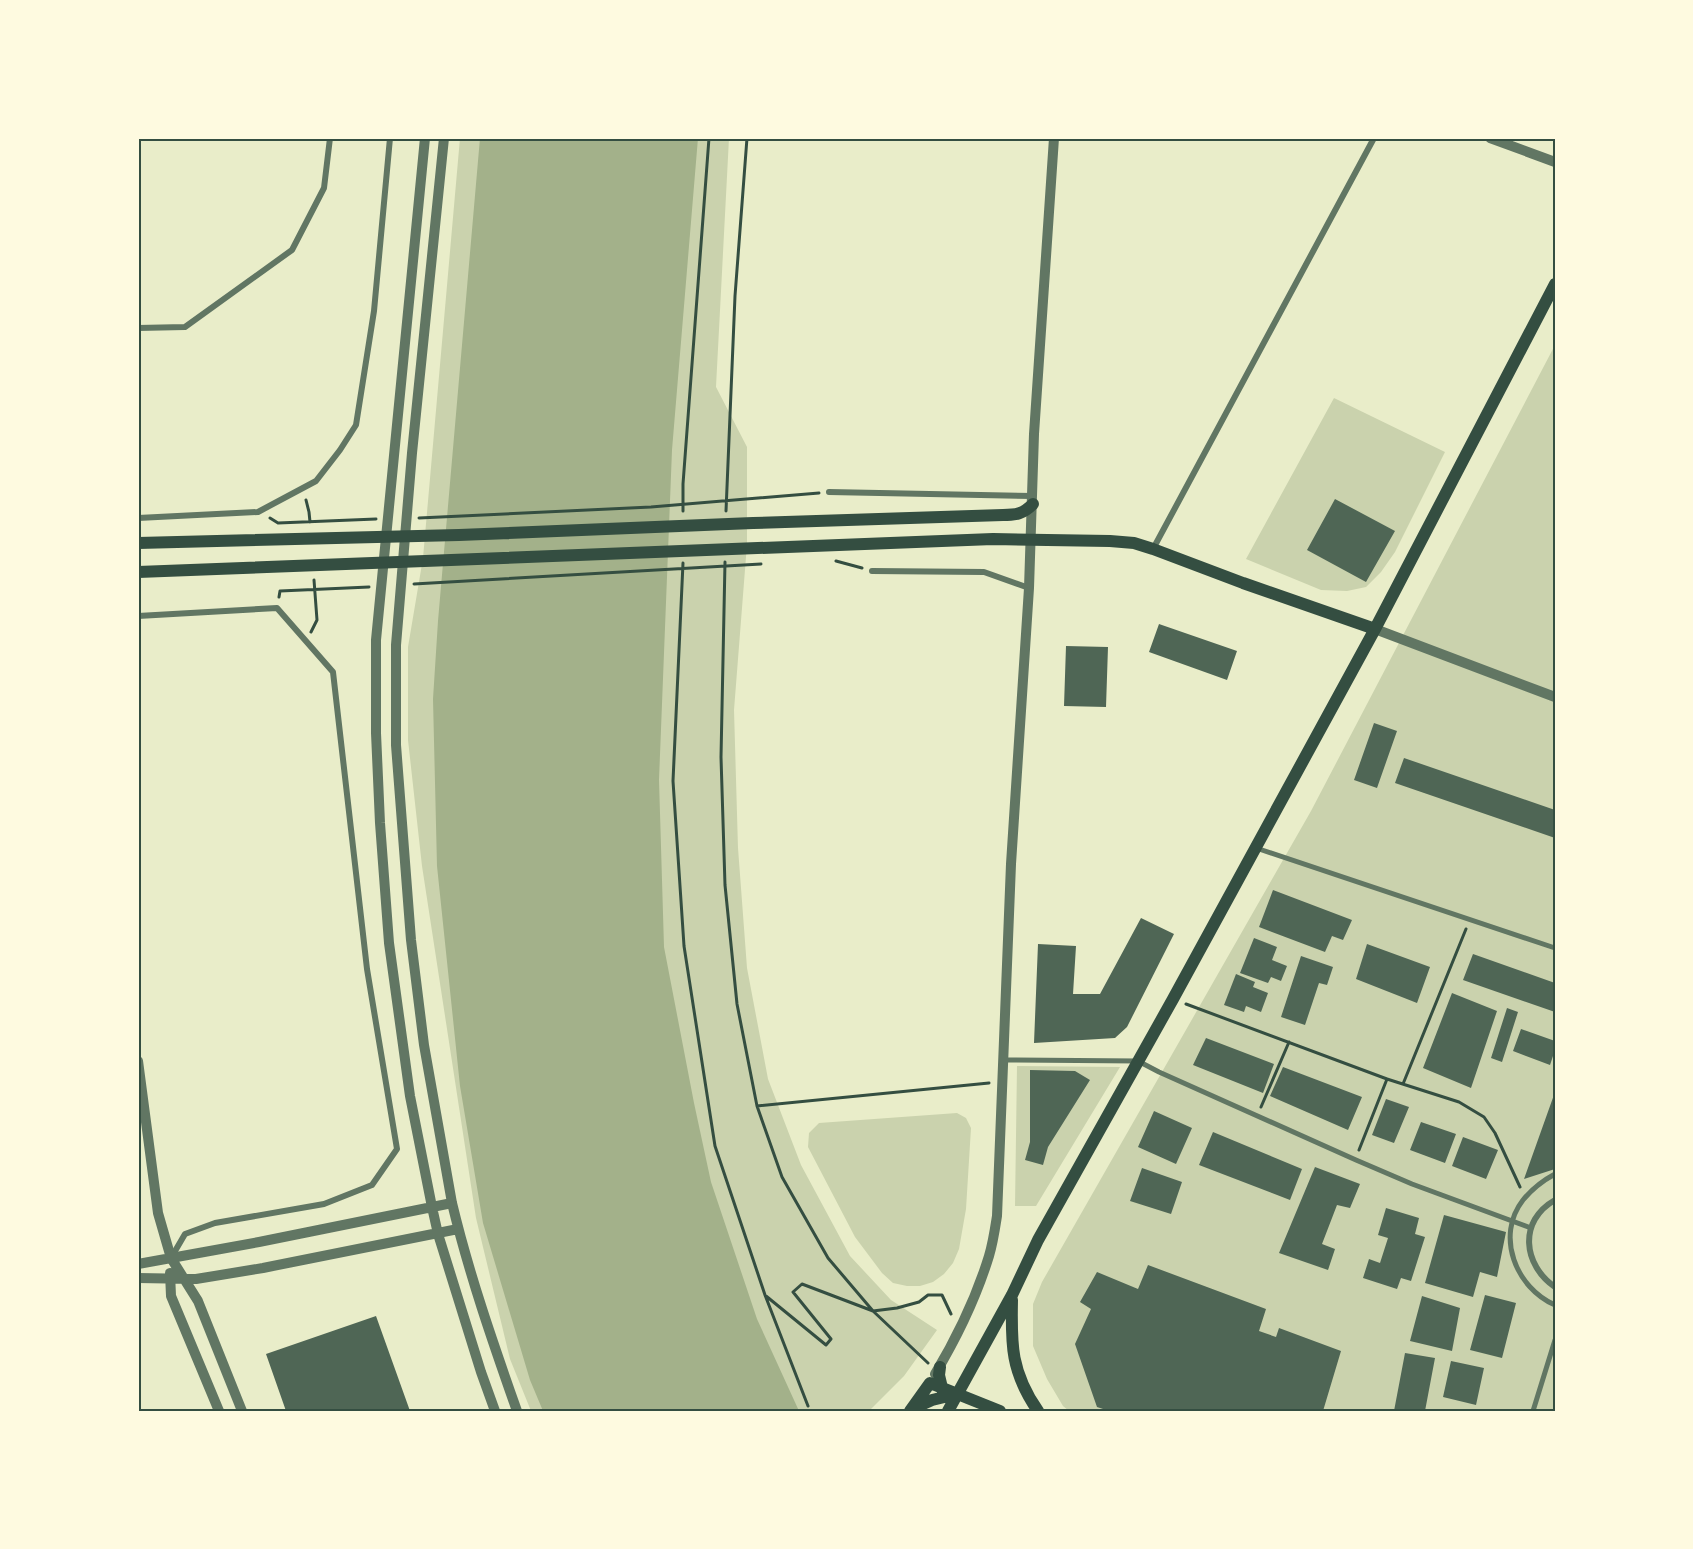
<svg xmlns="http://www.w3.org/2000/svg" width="1693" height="1549" font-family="Rubik,sans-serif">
	<rect width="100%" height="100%" fill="#e9edc9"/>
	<!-- green -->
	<path fill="#cad2ad" d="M460,138h269l-13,249 31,60v97l-13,166 4,138 9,120 21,111 33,86 49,91 41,44 46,30 -33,46 -33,33 1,2h-341l-21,-52 -34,-141 -54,-352 -14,-126v-93l15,-89z
		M1555,345v1066h-486l-6,-5 -16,-27 -14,-33v-42l9,-22 269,-471z
		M1334,398l111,54 -50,100 -14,20 -15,15 -19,4 -26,-1 -75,-31z
		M1017,1066l103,1 -84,139h-21z
		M957,1113l9,5 5,10 -5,81 -7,40 -6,14 -9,11 -11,8 -13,4h-13l-14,-3 -11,-10 -27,-36 -47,-90 1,-14 10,-10z"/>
	<!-- water -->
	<path fill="#a3b18a" d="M480,138h218l-26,312 -13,330 5,167 30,156 17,79 46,137 42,92h-256l-13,-31 -47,-157 -23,-137 -23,-220 -4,-167 5,-78z"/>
	<!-- building -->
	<path fill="#4f6655" d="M1335,499l60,32 -29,51 -59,-32z
		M1159,624l78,27 -10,29 -78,-28z
		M1066,646l42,1 -2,60 -42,-1z
		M1374,723l23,8 -20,57 -23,-8z
		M1404,758l151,52v28l-160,-55z
		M1273,890l79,30 -9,20 -11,-4 -7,16 -66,-25z
		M1141,918l33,16 -47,93 -12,11 -81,5 4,-99 38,2 -3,48h27z
		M1254,938l23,9 -5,13 15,6 -6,15 -10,-4 -3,6 -28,-10z
		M1367,944l63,23 -13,36 -61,-24z
		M1473,954l82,29v29l-92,-32z
		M1301,956l32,11 -6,18 -8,-2 -14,42 -24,-8z
		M1236,974l19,8 -2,5 15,6 -7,19 -15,-6 -2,6 -20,-7z
		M1452,993l45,18 -26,77 -48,-20z
		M1507,1008l11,4 -16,50 -11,-4z
		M1521,1029l34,12v9l-5,15 -37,-14z
		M1206,1038l68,26 -11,29 -70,-28z
		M1283,1067l79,30 -14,33 -78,-34z
		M1030,1070l45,1 15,9 -42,67 -5,18 -18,-5 5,-18z
		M1555,1092v77l-31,10z
		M1386,1099l23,8 -15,36 -22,-8z
		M1154,1111l38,17 -16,36 -38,-17z
		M1421,1122l35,12 -11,29 -35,-13z
		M1213,1132l89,37 -12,31 -91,-35z
		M1463,1137l35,13 -12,29 -34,-13z
		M1315,1167l45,17 -10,24 -13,-3 -15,39 13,5 -7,21 -49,-17z
		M1142,1168l40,14 -11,32 -41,-13z
		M1386,1208l33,10 -4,16 10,3 -14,44 -10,-3 -4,11 -34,-11 6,-19 11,4 8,-25 -10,-3z
		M1444,1215l62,17 -9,45 -17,-5 -7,25 -48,-14z
		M1148,1265l118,44 -7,22 17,6 3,-9 62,23 -18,60h-214l-12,-4 -22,-63 16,-35 -11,-7 17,-30 41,17z
		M1485,1295l31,8 -14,55 -32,-8z
		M1422,1296l38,12 -8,43 -42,-10z
		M376,1316l34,95h-124l-20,-57z
		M1405,1353l30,5 -10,53h-31z
		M1451,1361l33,7 -8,37 -33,-8z"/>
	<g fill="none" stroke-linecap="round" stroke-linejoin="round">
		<!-- path -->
		<path stroke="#344e41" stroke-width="3" d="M306,500l3,12 1,10
			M683,511v-27l26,-346
			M726,511l9,-215 12,-158
			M270,518l8,5 98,-4
			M419,518l232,-11 168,-14
			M836,561l26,7
			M725,562l-4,195 4,128 12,119 20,102 25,71 46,81 45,53 55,52
			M683,563l-10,218 11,165 31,200 50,149 43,111
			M414,584l347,-20
			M279,597l1,-6 89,-4
			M311,632l6,-12 -3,-40
			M1186,1004l201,75 72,23 25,15 11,16 25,54
			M1403,1084l63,-155
			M757,1106l232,-23
			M1261,1107l28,-65
			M1359,1150l28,-71
			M766,1296l60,49 5,-6 -38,-47 9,-8 71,27 24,-3 22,-6 9,-7h14l9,19"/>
		<!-- pedestrian -->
		<path stroke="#617663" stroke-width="5" d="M1256,848l299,100
			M1003,1060l135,1 21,11 197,88 56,24 119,44
			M1555,1174c-13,7 -23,15 -32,26 -28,36 -7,88 32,105
			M1533,1411l22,-71"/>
		<!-- minor -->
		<path stroke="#617663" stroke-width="6" d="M138,328l47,-1 107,-77 32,-62 6,-50
			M829,492l204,4
			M138,518l120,-6 58,-31 24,-31 16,-25 18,-114 16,-173
			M1153,549l221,-411
			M872,571l112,1 45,16
			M138,616l139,-8 56,64 34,297 30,180 -25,36 -48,19 -109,19 -30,11 -14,24
			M1555,1200c-37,21 -32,65 0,87"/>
		<!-- tertiary -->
		<path stroke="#617663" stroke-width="10" d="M425,138l-49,502v93l4,90 9,120 21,153 22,111 6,27 43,138 14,39
			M444,138l-32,315 -16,192v100l15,195 13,105 28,158c17,71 41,140 65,208
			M1490,138l65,24
			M1375,629l180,68
			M138,1061l20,152 13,45 27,43 44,110
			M138,1264l121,-22 193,-39
			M170,1273l1,23 5,12 43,103
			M138,1278l58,1 67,-11 195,-39
			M935,1374c21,-35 42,-79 54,-118 4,-13 6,-27 8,-40l14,-352 18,-276 5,-154 20,-296"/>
		<!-- secondary -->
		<path stroke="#344e41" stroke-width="12" d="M138,543l321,-8 294,-12 250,-8c13,0 20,-1 30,-11
			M138,572l855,-33 117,2 24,2 19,6 90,34 132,46
			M1012,1300c-1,45 -1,72 26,111
			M940,1367l-1,8 4,17
			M914,1408l18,-8 25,-6
			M910,1411l20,-28 70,28
			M948,1411l64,-116 26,-55 135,-241 202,-370 180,-345"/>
	</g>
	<!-- border -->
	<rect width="1693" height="1549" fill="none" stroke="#fefae0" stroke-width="279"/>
	<rect x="140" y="140" width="1414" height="1270" fill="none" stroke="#344e41" stroke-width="2"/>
</svg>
